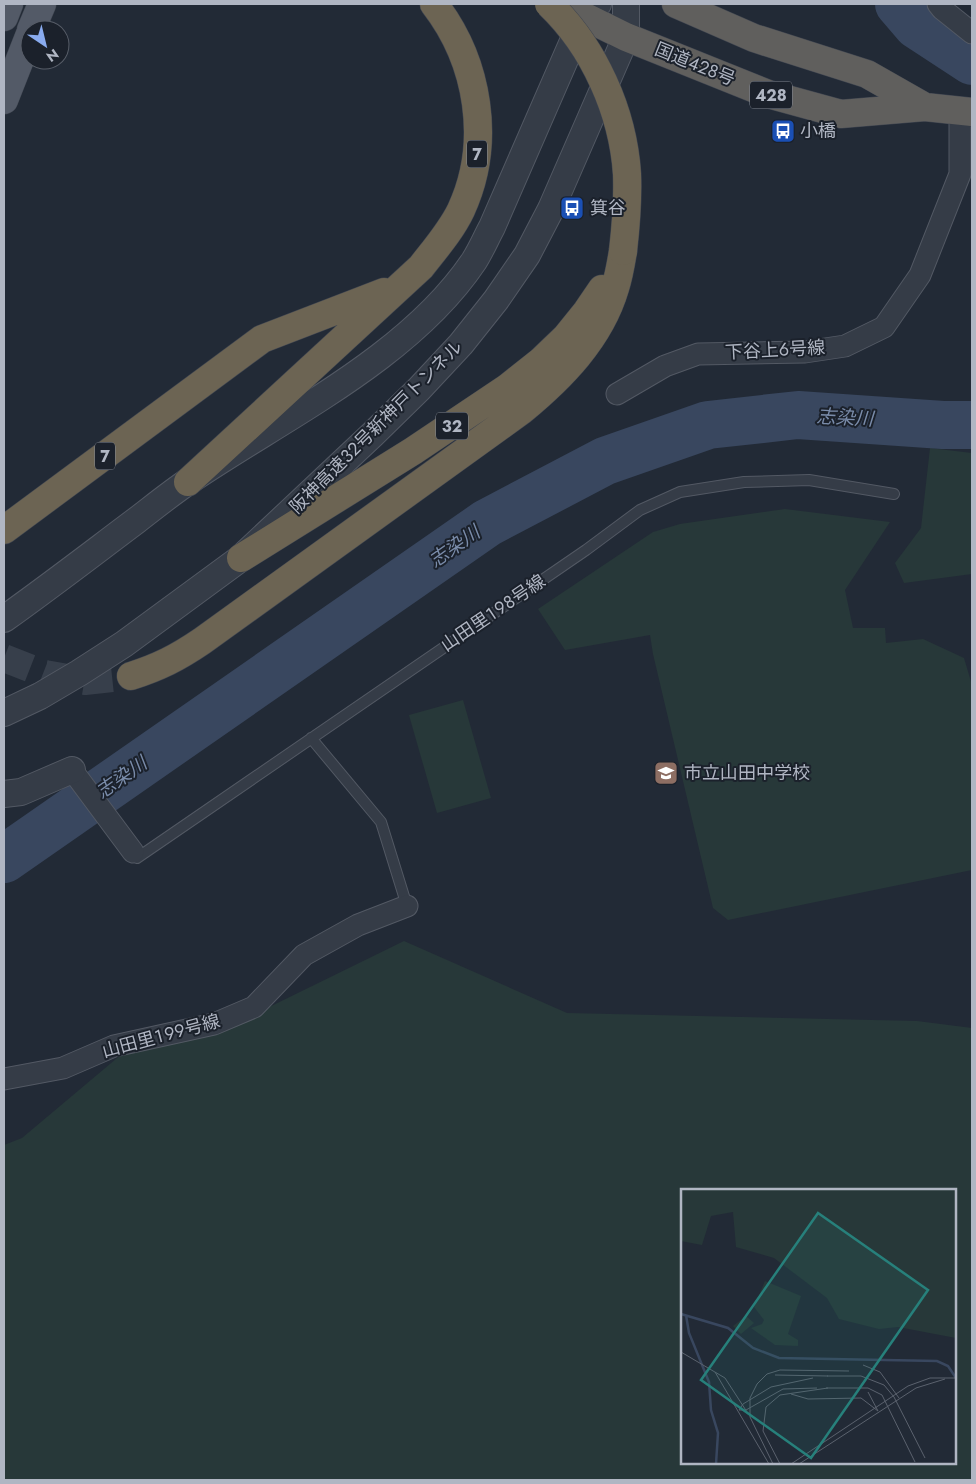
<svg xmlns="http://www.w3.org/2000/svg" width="976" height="1484" font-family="Jost,'Noto Sans JP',sans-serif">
	<rect width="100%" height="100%" fill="#222a36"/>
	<!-- green -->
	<path fill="#273839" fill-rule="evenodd" d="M930,448l42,5v121l-68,9 -9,-20 26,-35z
		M785,509l105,13 -45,68 8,38h32l1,15 37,-4 41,19 8,27v185l-244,50 -15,-12 -60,-254 -3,-19 -85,15 -27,-41 115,-77 27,-8z
		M463,700l28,98 -54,15 -28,-98z
		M404,941l163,72 350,8 55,7v452h-968v-335l18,-7 107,-90 81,-12zM682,1190h273v273h-273z"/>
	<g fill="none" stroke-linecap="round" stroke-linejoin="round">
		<!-- river -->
		<path stroke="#39475f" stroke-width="48" d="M899,4l18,21 55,36
			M4,859l483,-336 118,-62 103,-36 90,-10 145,10h29"/>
		<!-- motorway-tunnel -->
		<path stroke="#373f4b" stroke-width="28" stroke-dasharray="28 14" stroke-linecap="butt" d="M4,658l41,16 40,7 46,-5"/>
		<!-- service casing -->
		<g stroke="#535964" stroke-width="12">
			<path id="service" d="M311,738l70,84 26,84
				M134,853l3,5 449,-308 54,-40 40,-18 64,-10 65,-2 85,14"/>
		</g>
		<!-- minor casing -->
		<g stroke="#535964" stroke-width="23">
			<path id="minor" d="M938,4l4,5 30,24
				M617,394l48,-28 33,-12 107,-2 40,-6 39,-19 36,-52 40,-101v-63
				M72,770l61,82
				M4,1079l59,-11 51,-22 100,-22 40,-17 50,-52 54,-30 49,-19"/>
		</g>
		<!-- tertiary casing -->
		<g stroke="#535964" stroke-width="28">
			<path id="tertiary" d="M4,619c45,-32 89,-66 133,-99 17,-13 34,-27 52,-39 94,-64 220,-123 285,-220 7,-11 12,-23 18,-34l92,-211 14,-12
				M4,713l36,-17 39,-23 45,-29 117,-86 132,-124 46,-45 42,-45 35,-44 31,-45 24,-46 75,-172v-33
				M4,794l17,-2 51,-22"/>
		</g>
		<!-- primary casing -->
		<g stroke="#3f4550" stroke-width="29">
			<path id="primary" d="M4,17l5,-13
				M31,30l11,-26
				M4,100l26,-66"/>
		</g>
		<!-- trunk casing -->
		<g stroke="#404651" stroke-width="29">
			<path id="trunk" d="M559,4l67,33 142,57 73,20 84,-7 47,5
				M676,4l78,34 113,36 58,33"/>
		</g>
		<!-- motorway casing -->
		<g stroke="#404651" stroke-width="29">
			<path id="motorway" d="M188,482l233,-215c14,-18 30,-36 40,-57 31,-67 18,-148 -27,-206
				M4,530l258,-191 122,-47
				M241,558l172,-107 94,-63 34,-27 25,-24 21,-26 15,-22
				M131,676c28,-9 46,-18 71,-35l319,-230c40,-33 79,-72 94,-123 4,-12 6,-25 8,-37"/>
		</g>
		<!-- service -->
		<use href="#service" stroke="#353c47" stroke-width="10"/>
		<!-- minor -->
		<use href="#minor" stroke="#353c47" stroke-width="21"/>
		<!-- tertiary -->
		<use href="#tertiary" stroke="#353c47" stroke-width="26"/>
		<!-- primary -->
		<use href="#primary" stroke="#535a67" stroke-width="28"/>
		<!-- trunk -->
		<use href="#trunk" stroke="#605f5d" stroke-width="28"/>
		<!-- motorway -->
		<use href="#motorway" stroke="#6c6453" stroke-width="28"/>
		<!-- motorway-bridge casing -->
		<g stroke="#404651" stroke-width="29" stroke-linecap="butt">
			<path id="motorway-bridge" d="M549,4c45,43 74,108 78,170 1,26 -1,51 -4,77"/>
		</g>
		<!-- motorway-bridge -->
		<use href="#motorway-bridge" stroke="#6c6453" stroke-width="28"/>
	</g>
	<!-- icons -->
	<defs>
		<g id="bus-square" transform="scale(1.25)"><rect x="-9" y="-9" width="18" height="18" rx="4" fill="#1a4fb4" stroke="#1b212b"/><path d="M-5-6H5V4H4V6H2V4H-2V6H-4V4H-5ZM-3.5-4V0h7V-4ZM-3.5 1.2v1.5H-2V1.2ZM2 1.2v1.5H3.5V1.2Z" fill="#fff"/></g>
		<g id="school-square" transform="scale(1.25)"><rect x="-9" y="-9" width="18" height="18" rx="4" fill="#8d6e63" stroke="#1b212b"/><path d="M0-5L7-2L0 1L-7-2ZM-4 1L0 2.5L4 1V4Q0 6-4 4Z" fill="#fff"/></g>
	</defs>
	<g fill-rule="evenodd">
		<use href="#bus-square" x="783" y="131"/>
		<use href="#bus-square" x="572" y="208"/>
		<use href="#school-square" x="666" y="773"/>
	</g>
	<g text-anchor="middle" stroke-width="4" stroke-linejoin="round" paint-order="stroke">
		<!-- shield labels -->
		<g fill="#1b212b" stroke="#838995" stroke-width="1">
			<rect x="750" y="81.5" width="42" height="27" rx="4"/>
			<rect x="467" y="140.5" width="20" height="27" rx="4"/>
			<rect x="436" y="412.5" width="32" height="27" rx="4"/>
			<rect x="95" y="442.5" width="20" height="27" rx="4"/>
		</g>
		<g font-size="16" font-weight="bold" fill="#b0b6c3">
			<text x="771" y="101">428</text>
			<text x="477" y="160">7</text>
			<text x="452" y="432">32</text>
			<text x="105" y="462">7</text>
		</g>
		<!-- street labels -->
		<g font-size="18" fill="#b0b6c3" stroke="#1b212b">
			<text transform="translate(695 64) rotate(22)" y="6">国道428号</text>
			<text transform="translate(775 350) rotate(-3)" y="6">下谷上６号線</text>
			<text transform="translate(376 427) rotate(-45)" y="6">阪神高速32号新神戸トンネル</text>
			<text transform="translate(493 613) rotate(-34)" y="6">山田里１９８号線</text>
			<text transform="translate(161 1036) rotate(-15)" y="6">山田里１９９号線</text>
		</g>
		<!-- poi labels -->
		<g font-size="18" fill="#b0b6c3" stroke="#1b212b" text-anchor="start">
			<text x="800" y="137">小橋</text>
			<text x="590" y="214">箕谷</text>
			<text x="684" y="779">市立山田中学校</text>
		</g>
		<!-- water labels -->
		<g font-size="19" font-style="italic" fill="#7a8caa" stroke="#1b212b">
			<text transform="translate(845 417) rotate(3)" y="7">志染川</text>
			<text transform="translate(454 546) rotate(-35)" y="7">志染川</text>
			<text transform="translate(121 777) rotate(-35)" y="7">志染川</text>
		</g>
	</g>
	<!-- overview -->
	<g transform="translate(681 1189)">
		<rect width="275" height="275" fill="#222a36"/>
		<path d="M0,0h275v149l-58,-11 -19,2 -40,-10 -12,-21 -53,-40 -38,-11 -3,-35 -22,4 -9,29 -21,-4zM84,92l36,15 -13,38 10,6v6l-23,-1 -24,-17 11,-4 2,-4 -10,-13zM65,127l8,7 -13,11 -8,-8z" fill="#273839"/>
		<path fill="none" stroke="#39475f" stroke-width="2.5" d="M0,125l47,14 25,20 26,10 158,3 11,5 8,12M5,126l3,18 20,49 2,28 7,23 -2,31"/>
		<path fill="none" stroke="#5b626e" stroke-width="1" d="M0,163l44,26 22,34M182,176l17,7 19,26M34,183l54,92M94,186l53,1M146,187h34l23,9 10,12 31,61M145,199h42l14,7 33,67M187,203l10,19M110,205l17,5 53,-1 17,13M58,221l4,-6 28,-17 42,-9M58,221h7l37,-21 34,-1M92,275l-23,-47v-19l7,-14 10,-10 13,-4 69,1M99,275l-17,-33 3,-24 14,-12 48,-7M110,275l117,-78 22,-8h26M118,275l117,-76 29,-9"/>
		<path fill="#27807b" fill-opacity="0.15" stroke="#27807b" stroke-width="2.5" d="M137,24l110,77 -117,168 -110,-78z"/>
		<rect width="275" height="275" fill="none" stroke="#b0b6c3" stroke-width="2.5"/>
	</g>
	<!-- border -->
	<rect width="976" height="1484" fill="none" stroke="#b0b6c3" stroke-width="10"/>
	<!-- north arrow -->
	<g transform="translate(45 45) rotate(145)"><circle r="24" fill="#1b212b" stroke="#575d68"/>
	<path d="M0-4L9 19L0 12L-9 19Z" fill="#89abef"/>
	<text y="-8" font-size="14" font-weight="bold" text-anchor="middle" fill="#b0b6c3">N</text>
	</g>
</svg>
